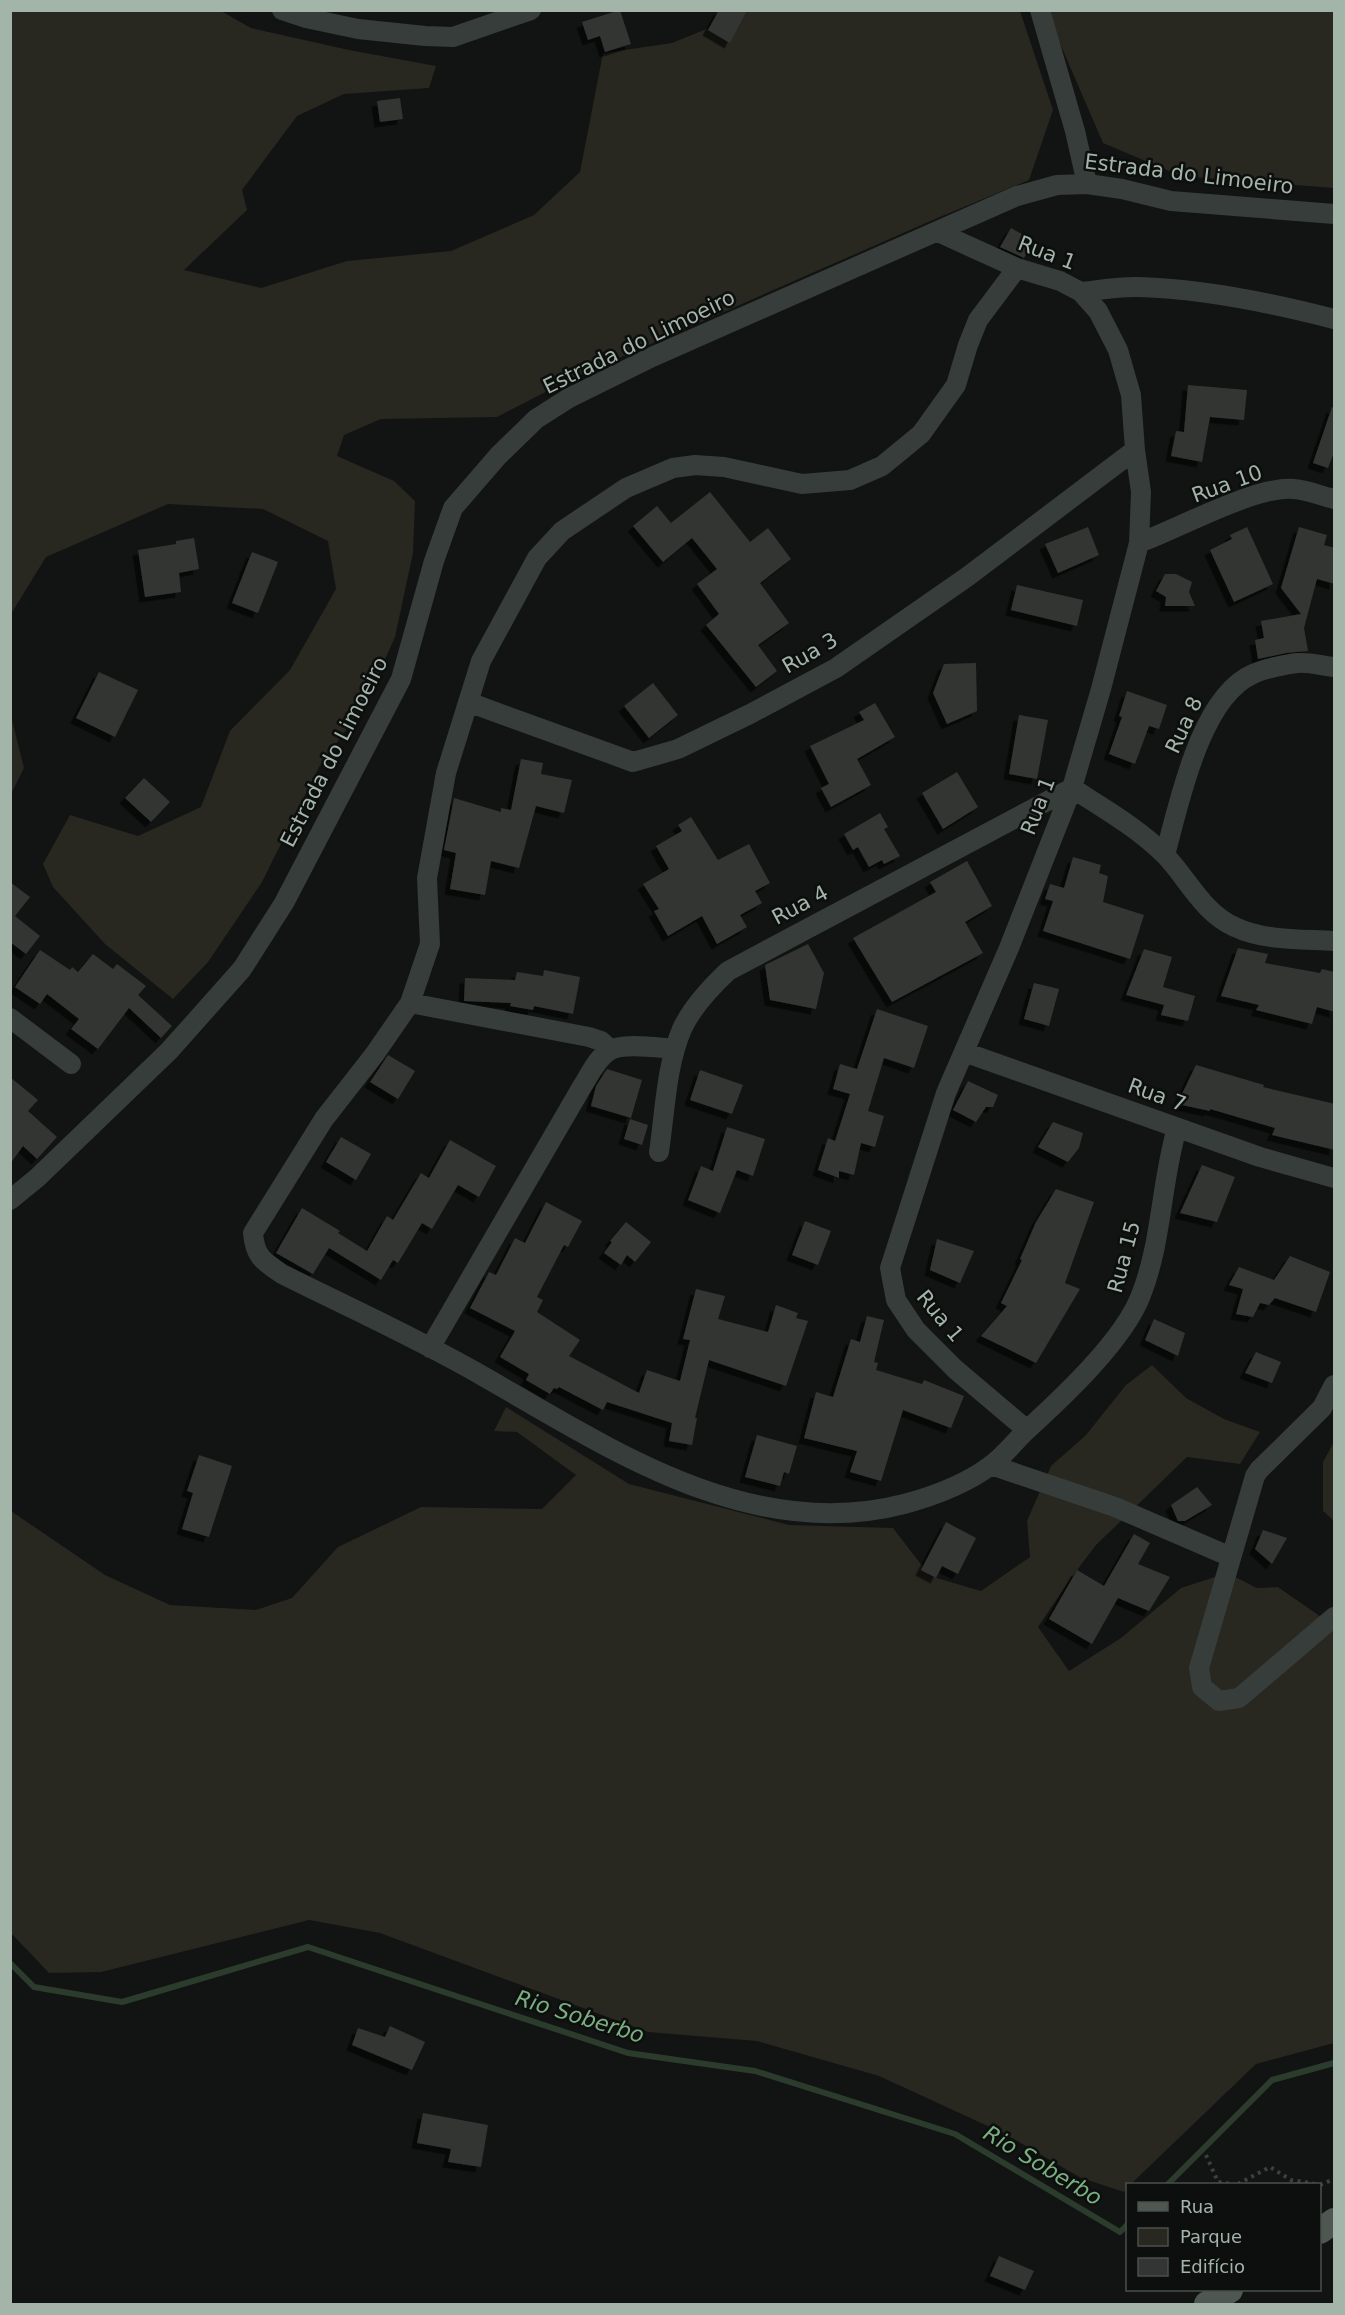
<svg xmlns="http://www.w3.org/2000/svg" width="1345" height="2315" font-family="'DejaVu Sans',sans-serif">
	<defs>
		<filter id="shadow"><feDropShadow dx="-5.5" dy="5.5" stdDeviation="0" flood-color="#0009"/></filter>
	</defs>
	<rect width="100%" height="100%" fill="#121313"/>
	<!-- green -->
	<path fill="#282720" d="M11,11h210l30,17 98,22 87,16 -7,22 -85,6 -47,22 -55,74 5,20 -63,60 77,18 86,-27 104,-10 83,-36 46,-43 23,-119 69,-10 64,-26 11,-6h273l33,99 -24,70 -94,39 -364,160 -74,38 -116,2 -37,16 -7,21 57,25 21,20 -2,52 -18,84 -30,67 -46,63 -57,115 -54,80 -35,37 -68,-55 -52,-57 -10,-23 27,-49 68,21 63,-29 29,-76 60,-61 46,-81 -8,-48 -65,-32 -95,-5 -122,53 -35,57z
		M1046,11h288v177l-153,-12 -78,-33z
		M10,712l14,56 -13,26h-1z
		M1152,1365l34,33 38,21 36,13 -20,32 -53,-7 -91,88 -25,33 -33,49 31,44 52,-33 60,-50 46,-15 30,15 21,-1 56,39v417l-78,21 -125,120h-3l-1,4 -3,4 -43,-14 -76,-44 -126,-58 -122,-35 -109,-9 -268,-99 -71,-13 -208,52 -52,1 -38,-40v-422l94,64 65,30 86,5 36,-12 46,-51 83,-40 121,2 34,-34 -59,-43 -23,-1 12,-24 123,77 160,41 104,3 37,48 51,15 49,-34 -3,-36 24,-55 35,-31 40,-50z
		M1334,1442v79l-11,-10v-49z"/>
	<g fill="none" stroke-linecap="round" stroke-linejoin="round">
		<!-- stream -->
		<path stroke="#2b3c2d" stroke-width="6" d="M10,1963l24,24 88,15 186,-55 320,106 127,18 200,63 165,98 8,-8
			M1168,2184l104,-104 62,-17"/>
	</g>
	<!-- building -->
	<path fill="#323533" filter="url(#shadow)" d="M620,10l11,34 -26,8 -5,-16 -12,4 -6,-18z
		M719,10h28l-17,33 -22,-13z
		M400,98l3,21 -23,3 -3,-21z
		M1011,228l23,13 -10,17 -24,-11z
		M1188,385l59,5 -3,30 -34,-3 -8,45 -31,-6 5,-25 8,1z
		M1332,407l3,1v42l-7,18 -15,-5z
		M710,492l40,50 18,-14 23,31 -31,24 29,40 -31,22 19,26 -21,16 -50,-62 13,-11 -22,-30 20,-15 -25,-31 -29,24 -30,-36 24,-20 14,17z
		M1088,527l11,28 -41,18 -13,-29z
		M1247,527l26,57 -39,18 -24,-52 22,-11 -2,-4z
		M1299,527l28,8 -3,10 11,3v36l-18,-5 -13,49 4,23 -22,2 -28,6 -3,-19 9,-2 -3,-17 40,-7 -20,-26z
		M194,538l5,31 -20,4 2,19 -36,5 -7,-47 38,-6v-3z
		M252,552l26,10 -20,51 -26,-10z
		M1165,574h11l16,8 -3,10 6,14h-30l1,-9 -10,-6z
		M1017,585l66,15 -6,26 -66,-16z
		M976,663l1,48 -30,13 -14,-31 11,-29z
		M99,672l39,18 -23,47 -39,-19z
		M653,683l25,32 -29,23 -25,-32z
		M1127,691l40,14 -8,24 -10,-3 -14,38 -26,-10 13,-37 -3,-1z
		M875,703l20,34 -38,22 14,26 -40,22 -10,-19 8,-4 -19,-38 54,-26 -5,-8z
		M1019,715l29,5 -11,59 -28,-5z
		M521,759l22,4 -2,11 31,6 -8,33 -28,-7 -17,62 -28,-7 -6,34 -35,-6 6,-36 -12,-3 10,-52 47,14v-4l10,2z
		M957,772l21,35 -35,22 -21,-36z
		M144,778l26,24 -19,20 -26,-24z
		M880,813l8,14 -4,2 16,27 -16,8 -2,-4 -13,7 -11,-20 -5,3 -9,-16z
		M691,817l27,43 31,-16 21,39 -15,8 7,12 -22,12 7,12 -30,17 -15,-28 -34,20 -14,-25 5,-2 -16,-25 26,-15 -13,-23 26,-15 -4,-6z
		M1073,857l28,8 -2,8 9,3 -5,26 41,13 -14,44 -87,-28 10,-30 -8,-2 5,-15 14,4z
		M967,861l25,45 -27,16 18,31 -91,49 -39,-64 83,-46 -6,-10z
		M10,882l20,15 -15,19 25,20 -14,18 -16,-12z
		M808,944l16,29 -8,36 -46,-9 -5,-35z
		M1238,948l30,6 -3,9 55,10 2,-4 13,3v40l-18,-5 -5,17 -56,-14 3,-5 -38,-9z
		M1144,949l28,8 -9,30 32,9 -7,25 -27,-6 3,-10 -38,-10z
		M40,950l30,20 2,-3 6,5 15,-18 20,15 4,-5 29,22 -8,9 34,31 -11,12 -32,-30 -31,41 -27,-20 8,-10 -32,-25 -7,10 -25,-17z
		M544,970l36,7 -7,37 -39,-8 -1,4 -23,-4 1,-3 -47,-2 1,-23 50,2 2,-8 26,4z
		M1034,983l25,6 -10,37 -25,-7z
		M877,1009l51,17 -14,42 -30,-10 -16,53 16,5 -9,31 -14,-4 -7,32 -15,-4v7l-21,-8 10,-32 7,3 15,-47 -17,-5 7,-25 17,5z
		M388,1055l27,16 -17,28 -28,-17z
		M1196,1065l68,20 -1,2 72,17v46l-63,-15 3,-7 -65,-19v2l-33,-7z
		M607,1069l35,11 -11,38 -40,-12 5,-20z
		M700,1070l43,15 -11,29 -42,-14z
		M10,1077l28,23 -10,11 29,26 -20,22 -14,-13 -13,18z
		M968,1081l30,14 -5,12h-7l-10,15 -23,-12z
		M630,1119l18,6 -6,20 -18,-6z
		M1053,1122l30,11 -4,15 -11,14 -30,-15z
		M727,1127l38,12 -12,37 -16,-6 -17,43 -32,-13 13,-34 12,5z
		M341,1137l30,17 -15,26 -30,-18z
		M450,1140l46,26 -17,31 -21,-12 -26,44 -10,-6 -24,40 -5,-3 -12,20 -52,-32 -16,26 -37,-21 26,-45 38,23 -2,2 29,18 20,-35 6,4 28,-47 8,5z
		M1202,1165l33,12 -18,45 -37,-9z
		M1056,1189l38,13 -29,81 15,6 -44,74 -55,-27 26,-30 -6,-3 21,-43 -2,-1 16,-37z
		M546,1202l36,19 -14,26 -4,-2 -27,52 6,3 -6,12 43,28 -11,16 70,37 8,-23 33,11 10,-41 -7,-1 13,-50 29,7 -7,23 50,13 8,-27 22,8 -2,5 12,3 -22,65 -77,-26 -14,58h2l-5,27 -23,-4 3,-18 -65,-21 -4,8 -44,-23 -2,2 -3,-1 -4,6 -24,-14 3,-6 -29,-17 15,-26 -45,-23 19,-36 7,3 19,-37 10,5z
		M805,1221l26,10 -13,34 -26,-10z
		M626,1222l25,20 -16,20 -8,-7 -6,10 -17,-12 8,-11 -2,-1z
		M937,1239l37,12 -14,32 -30,-13z
		M1290,1256l40,16 -14,40 -41,-14 -6,7 -9,-2 -7,14 -17,-3 7,-25 -14,-4 10,-18 35,13z
		M867,1316l17,4 -10,42 4,1 -2,7 46,14 2,-4 40,16 -13,32 -48,-18 -22,71 -31,-9 7,-21 -53,-13 12,-46 17,5 18,-58 9,3z
		M1154,1319l31,14 -7,23 -33,-16z
		M1256,1352l25,10 -9,21 -27,-10z
		M757,1435l40,11 -8,28 -5,-2 -4,14 -35,-9z
		M199,1455l33,11 -23,71 -27,-8 11,-36 -6,-2z
		M1197,1487l15,18 -27,16h-7l-7,-16z
		M946,1522l30,16 -18,36 -16,-8 -6,12 -15,-8z
		M1263,1530l24,8 -15,26 -17,-15z
		M1134,1534l16,9 -12,21 32,13 -21,34 -31,-13 -26,46 -43,-25 28,-49 27,16z
		M390,2026l35,16 -13,28 -60,-25 6,-17 27,9z
		M423,2113l65,12 -7,42 -33,-5 3,-13 -34,-6z
		M999,2256l35,15 -9,19 -35,-14z"/>
	<g fill="none" stroke-linecap="round" stroke-linejoin="round">
		<!-- path -->
		<path stroke="#3b413d" stroke-width="4" stroke-dasharray="3 4.5" stroke-linecap="butt" d="M1206,2155l12,27 14,2
			M1238,2184l32,-17 21,13 24,4
			M1320,2185l14,-6"/>
		<!-- minor -->
		<path stroke="#373d3a" stroke-width="20" d="M282,10l24,8 52,11 67,7 28,1 78,-27
			M1040,10l35,121 12,53
			M938,232l79,36 43,13 21,11 17,19 20,39 13,45 4,55 6,42 -2,51 -38,146 -29,99 -63,160 -63,145 -56,175 6,32 20,30 39,39 72,61
			M1017,268l-39,52 -10,25 -12,40 -35,49 -39,32 -32,14 -48,4 -78,-17 -29,-2 -22,3 -47,20 -64,43 -25,27 -56,103 -35,112 -19,105 3,66 -20,59 -36,52 -50,64 -71,114c2,24 10,28 29,41 66,33 135,64 199,101 128,73 269,169 423,129 30,-8 60,-19 86,-38 14,-10 25,-25 38,-37 36,-33 96,-89 113,-134 21,-53 20,-113 36,-167
			M1081,292c19,-2 40,-6 59,-5 65,2 132,16 194,32
			M1139,543c39,-14 117,-58 155,-54 13,1 28,7 40,10
			M468,702l165,60 45,-13 72,-35 86,-46 131,-91 168,-127
			M1165,855c14,-51 35,-158 88,-181 10,-5 34,-10 45,-11 11,-1 25,3 36,4
			M410,1003l179,34 12,4 9,8
			M10,1018l61,46
			M964,1052l296,105 74,21
			M659,1152c6,-40 7,-86 23,-123 10,-22 28,-41 46,-58l344,-183c31,20 66,40 93,67 23,24 38,58 70,72 29,14 67,12 99,14
			M10,1200l27,-22 132,-127 73,-82 42,-66 117,-224 33,-118 19,-53 45,-52 38,-37 33,-21 83,-41 365,-161 40,-11 30,-1 35,5 49,12 163,13
			M430,1348l153,-263c7,-11 14,-27 26,-34 13,-9 50,-3 66,-2
			M1334,1385l-12,23 -63,62 -4,6 -56,192 3,19 17,14 20,-3 95,-81
			M991,1465l124,42 116,50"/>
		<!-- major -->
		<path stroke="#4f5752" stroke-width="26" d="M1320,2231l14,-10
			M1207,2304l23,-14"/>
	</g>
	<g text-anchor="middle" stroke-width="5" stroke-linejoin="round" paint-order="stroke">
		<!-- street labels -->
		<g font-size="21" fill="#a3b4a9" stroke="#0d0e0e">
			<text transform="translate(1189 174) rotate(7)" y="7">Estrada do Limoeiro</text>
			<text transform="translate(1047 253) rotate(21)" y="7">Rua 1</text>
			<text transform="translate(639 342) rotate(-26)" y="7">Estrada do Limoeiro</text>
			<text transform="translate(1227 484) rotate(-20)" y="7">Rua 10</text>
			<text transform="translate(810 653) rotate(-30)" y="7">Rua 3</text>
			<text transform="translate(1184 725) rotate(-65)" y="7">Rua 8</text>
			<text transform="translate(334 752) rotate(-63)" y="7">Estrada do Limoeiro</text>
			<text transform="translate(1038 806) rotate(-69)" y="7">Rua 1</text>
			<text transform="translate(800 905) rotate(-28)" y="7">Rua 4</text>
			<text transform="translate(1157 1095) rotate(20)" y="7">Rua 7</text>
			<text transform="translate(1124 1257) rotate(-75)" y="7">Rua 15</text>
			<text transform="translate(940 1316) rotate(50)" y="7">Rua 1</text>
		</g>
		<!-- water labels -->
		<g font-size="22" font-style="italic" fill="#7aaf7f" stroke="#0d0e0e">
			<text transform="translate(580 2016) rotate(17)" y="8">Rio Soberbo</text>
			<text transform="translate(1043 2165) rotate(31)" y="8">Rio Soberbo</text>
		</g>
	</g>
	<!-- border -->
	<rect width="1345" height="2315" fill="none" stroke="#a3b4a9" stroke-width="24"/>
	<!-- legend -->
	<rect x="1126" y="2183" width="195" height="108" fill="#0d0e0e" stroke="#49504c" stroke-width="1.5"/>
	<rect x="1138" y="2202" width="30" height="9" fill="#4f5752" stroke="#49504c" stroke-width="1.5"/>
	<text x="1180" y="2213" font-size="18" fill="#a3b4a9">Rua</text>
	<rect x="1138" y="2228" width="30" height="18" fill="#282720" stroke="#49504c" stroke-width="1.5"/>
	<text x="1180" y="2243" font-size="18" fill="#a3b4a9">Parque</text>
	<rect x="1138" y="2258" width="30" height="18" fill="#323533" stroke="#49504c" stroke-width="1.5"/>
	<text x="1180" y="2273" font-size="18" fill="#a3b4a9">Edifício</text>
</svg>
